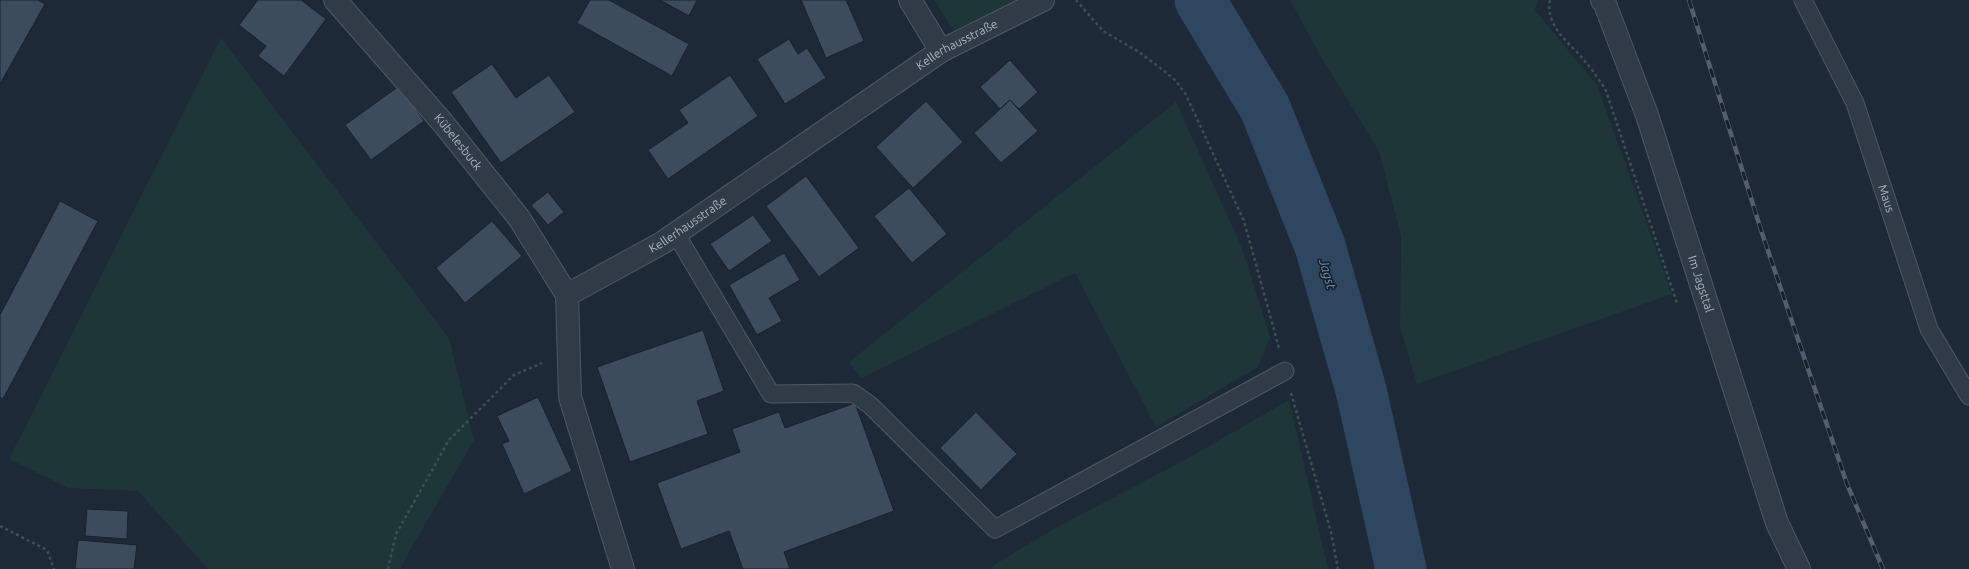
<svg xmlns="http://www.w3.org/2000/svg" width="1969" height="569" font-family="Ubuntu,sans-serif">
	<rect width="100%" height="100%" fill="#1d2937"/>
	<!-- green -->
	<path fill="#1f3638" d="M934,0h84l-64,31z
		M1290,0h248l-3,10 62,75 75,209 -255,90 -17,-57 1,-91 -22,-85 -58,-94z
		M221,38l228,300 25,102 -73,126 1,3h-194l-70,-78 -70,-3 -59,-29z
		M1176,102l66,146 28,89 -12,30 -102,60 -81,-154 -214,105 -12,-16z
		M1289,400l39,169h-336l-1,-2 59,-36 142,-75z"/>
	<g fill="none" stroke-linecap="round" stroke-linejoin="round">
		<!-- river -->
		<path stroke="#2f4660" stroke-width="51" d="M1200,0l65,108 55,138 41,144 40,179"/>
	</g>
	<!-- building -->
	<path fill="#3d4c5c" stroke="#18222d" d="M0,0h38l7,4 -45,80z
		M258,0h43l25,19 -42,57 -26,-20 8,-10 -27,-21z
		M590,0h19l80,44 -17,32 -95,-53z
		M660,0h37l-8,16z
		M801,0h45l18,41 -38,17z
		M789,39l9,15 9,-6 19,30 -41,26 -28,-45z
		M1010,60l28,32 -19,17 -9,-9 -10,9 -20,-22z
		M492,64l24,34 33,-23 26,37 -74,51 -50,-71z
		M730,75l28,41 -90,63 -20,-29 40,-27 -9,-13z
		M399,86l25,35 -53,39 -26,-35z
		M1010,100l28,31 -37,32 -27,-30z
		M926,101l37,41 -50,46 -37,-41z
		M806,176l53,72 -40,29 -53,-71z
		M909,188l38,46 -35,29 -38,-47z
		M548,192l16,20 -16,13 -17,-20z
		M60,201l38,20 -95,178 -3,-2v-82z
		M753,215l19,26 -43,30 -19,-27z
		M492,221l30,35 -57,47 -29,-35z
		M784,253l16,27 -31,18 13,23 -25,14 -28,-50z
		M703,330l21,61 -27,10 11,33 -78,28 -33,-95z
		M538,397l34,74 -48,23 -22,-50 7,-3 -12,-25z
		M855,403l39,108 -110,41 6,17h-47l-14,-38 -48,18 -24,-66 83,-31 -8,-23 47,-17 6,16z
		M976,412l41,42 -36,36 -41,-42z
		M87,509l41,2 -1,28 -42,-3z
		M78,540l59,5 -3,24h-59z"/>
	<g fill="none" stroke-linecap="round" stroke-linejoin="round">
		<!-- service casing -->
		<g stroke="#4e5965" stroke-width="19">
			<g id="service">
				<path id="s1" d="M1803,0l52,103 74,226 40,67"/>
				<path d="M676,234l95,160 82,-1 17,12 125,124 290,-158"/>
			</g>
		</g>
		<!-- minor casing -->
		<g stroke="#4e5965" stroke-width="24">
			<g id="minor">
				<path id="s2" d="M335,0l108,123 76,95 48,77"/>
				<path d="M910,0l31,51"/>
				<path id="s3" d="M1602,0l3,4 42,111 130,408 22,46"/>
				<path id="s4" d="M567,295l95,-52 279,-192 102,-51"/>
				<path d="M567,295l3,102 53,172"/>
			</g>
		</g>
		<!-- path -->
		<path stroke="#395252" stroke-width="2.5" stroke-dasharray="3 3" stroke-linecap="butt" d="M1076,0l27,31 36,21 24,18 13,11 10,14 58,126 35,127
			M1550,0c-5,27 20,43 34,60 8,9 14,19 21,28l72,215
			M1291,393l40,139 7,37
			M0,526l47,24 7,19
			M388,569l8,-35 53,-94 65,-65 28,-12"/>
		<!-- service -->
		<use href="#service" stroke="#303b47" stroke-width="17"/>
		<!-- minor -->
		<use href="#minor" stroke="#303b47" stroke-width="22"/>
		<!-- rail casing -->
		<g stroke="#525f6f" stroke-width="4.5">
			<path id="rail" d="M1689,0l72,230 86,254 36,85"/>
		</g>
		<!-- rail -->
		<use href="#rail" stroke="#16202b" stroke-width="3" stroke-dasharray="9" stroke-linecap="butt"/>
	</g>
	<g text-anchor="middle" stroke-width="3.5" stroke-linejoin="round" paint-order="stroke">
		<!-- street labels -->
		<g font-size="12" fill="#aab6c5" stroke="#16202b">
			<text dy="4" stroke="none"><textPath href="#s4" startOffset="464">Kellerhausstraße</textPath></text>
			<text dy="4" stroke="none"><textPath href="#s2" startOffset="188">Kübelesbuck</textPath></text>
			<text dy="4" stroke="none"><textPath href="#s1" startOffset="216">Maus</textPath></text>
			<text dy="4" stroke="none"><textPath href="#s4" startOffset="140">Kellerhausstraße</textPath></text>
			<text dy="4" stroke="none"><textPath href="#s3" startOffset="301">Im Jagsttal</textPath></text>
		</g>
		<!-- water labels -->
		<g font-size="13" font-style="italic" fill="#6f8eb0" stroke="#16202b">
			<text transform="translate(1328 274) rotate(74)" y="5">Jagst</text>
		</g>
	</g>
</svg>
